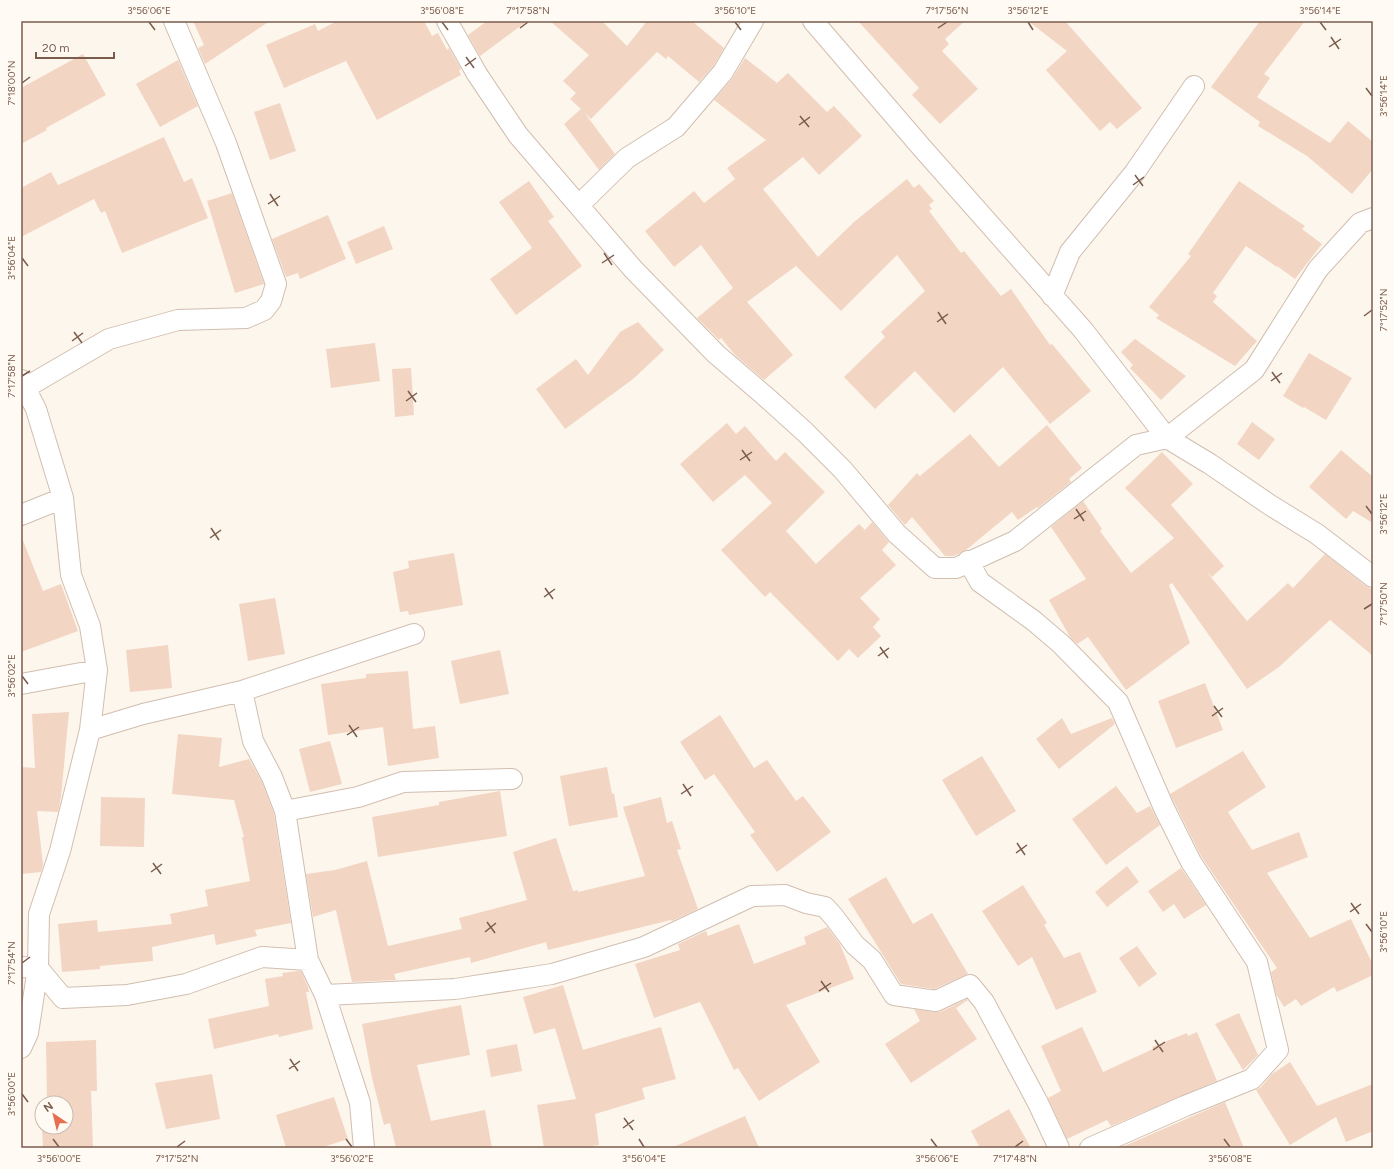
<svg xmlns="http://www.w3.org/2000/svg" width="1394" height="1169" font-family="Figtree,sans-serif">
	<rect width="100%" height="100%" fill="#fdf6ec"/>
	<!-- building -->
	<path fill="#f3d5c3" d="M193,21h77l-65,43 -7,-16 6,-3z
		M337,21h87l8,15 6,-3 9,17 2,-2 12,21 -2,2 2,4 -84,45 -31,-59 -62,27 -18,-43 49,-21 3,7z
		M487,21h40l-47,35 -12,-21z
		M550,21h52l25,25 20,-25h45l32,27 -10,17 -15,17 -31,-26 -2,3 -9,-7 -66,67 -7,-7 31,42 -16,16 -35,-46 17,-15 -11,-10 6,-6 -13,-12 26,-26z
		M858,21h107l-20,18 4,5 -7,7 36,38 -38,35 -28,-29 7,-7z
		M1028,21h37l77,87 -25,21 -7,-7 -10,9 -54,-61 21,-19z
		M1260,21h45l-41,53 6,4 -13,19 73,46 18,-22 25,21v27l-21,25 -45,-38 -49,-30 2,-4 -49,-35z
		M83,54l23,41 -60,33 1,2 -26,14v-56z
		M745,58l32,25 11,-10 39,39 7,-6 28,30 -43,39 -16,-18 -40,32 55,68 36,-35 53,-43 7,9 5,-4 15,17 -5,4 3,4 -3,2 32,42 3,-2 37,45 10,-7 39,56 2,-1 39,47 -41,33 -47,-57 -49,46 -39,-42 -40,38 -31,-32 41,-40 -4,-5 44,-41 -28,-36 -56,56 -45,-45 -49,36 46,53 -29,25 -29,-25 -14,-17 -2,2 -22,-22 36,-30 -32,-43 -27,22 -29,-36 49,-40 10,12 31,-24 -8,-11 39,-28 -52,-40 18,-21z
		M178,60l20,46 -38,21 -24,-43z
		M280,103l16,48 -26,9 -16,-48z
		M164,137l20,45 8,-4 16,40 -86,35 -17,-42 -4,2 -7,-14 -73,38v-49l30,-16 7,13z
		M529,181l25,36 -6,4 34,45 -66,49 -26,-36 42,-31 -33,-46z
		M1239,181l66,45 -3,3 20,15 -27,35 -18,-13v1l-31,-21 -33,47 4,3 -4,6 44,39 -22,25 -79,-48 3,-3 -10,-8 42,-51 -3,-2z
		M232,193l32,91 -29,9 -28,-92z
		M328,215l18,44 -46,20 -2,-6 -12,4 -14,-38z
		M384,226l9,23 -37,15 -9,-22z
		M638,322l26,28 -31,29 -68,50 -29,-40 40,-30 12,16 32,-43z
		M1135,339l51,37 -25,24 -31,-32 3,-3 -12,-13z
		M375,343l5,38 -49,7 -5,-39z
		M1309,353l43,25 -26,42 -22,-13 -1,1 -20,-12z
		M411,368l3,47 -19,2 -3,-48z
		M1252,422l23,17 -16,21 -22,-16z
		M727,423l9,11 9,-8 31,35 9,-9 40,40 -39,39 30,33 43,-40 6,6 7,-8 17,20 -7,8 14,15 -36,33 20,21 -7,8 8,9 -23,22 -9,-9 -11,12 -68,-69 -5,5 -44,-47 51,-47 -27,-28 -32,27 -33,-38z
		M1047,425l35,43 -13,11 2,3 -33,26 -1,-1 -19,13 -6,-8 -46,38 -7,4 -6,2h-8l-33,-39 -7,8 -17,-20 29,-32 3,3 50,-42 29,33z
		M1341,450l32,27v46l-20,-12 -7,8 -37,-32z
		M1162,452l31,32 -22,21 53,61 -12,11 -6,-6 41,50 41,-38 5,5 32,-34 41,32 7,4v66l-43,-36 -51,47 -32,22 -75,-106 -3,2 21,58 -64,47 -38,-53 -11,7 -7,-7 -21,-37 37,-21 -35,-52 32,-26 19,28 -2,2 31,42 43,-35 -49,-50z
		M21,538h1l21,53 18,-7 17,47 -57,21z
		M454,553l9,52 -54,10 -1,-4 -8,1 -7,-40 16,-4 -1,-7z
		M275,598l10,56 -37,7 -9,-57z
		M168,645l4,43 -42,4 -4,-42z
		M500,650l9,44 -49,10 -9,-43z
		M408,671l5,58 22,-3 4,32 -51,8 -5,-39 -55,8 -7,-51 45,-6v-4z
		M1205,683l18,47 -47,18 -18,-47z
		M69,712l-8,85 -3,15 -21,-1 6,54 -2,7 -20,2v-107l14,1 -3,-54z
		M720,715l34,53 13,-8 29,41 7,-5 28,36 -54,40 -27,-37 5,-3 -41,-58 -9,6 -25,-38z
		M1062,718l9,16 41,-16 3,6 -56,45 -23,-30z
		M178,734l44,4 -3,29 30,-8 13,23 12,32 17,109 -36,7 2,6 -41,9 -2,-11 -62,13 1,14 -53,5v3l-38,3 -4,-48 39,-4 1,12 74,-8 -2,-10 38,-8 -3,-16 45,-9 -8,-44h2l-10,-37 -62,-6z
		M330,741l12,43 -32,8 -11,-43z
		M1243,751l23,36 -38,25 24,38 47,-18 9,25 -41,16 43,65 41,-19 22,46v10l-36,17 -3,-5 -33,19 -5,-7 -12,8 -8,-13 -5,-22 6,-4 -76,-112 -31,-62z
		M982,756l34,55 -40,25 -34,-56z
		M607,767l5,27 2,-1 4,24 -49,9 -9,-50z
		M1116,786l21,27 13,-7 10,19 -54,40 -34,-46z
		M500,791l7,45 -129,21 -6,-40 67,-12v-3z
		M101,797l44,1 -1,49 -44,-1z
		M661,797l6,26 5,-2 9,28 -4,1 21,59 -26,12 -1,-1 -123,30 -2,-8 -75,21 -1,-6 -76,17 2,6 -44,2 -16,-72 -23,7 -7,-43 29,-4 32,-9 21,85 74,-17 -3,-11 68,-18 -14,-48 43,-14 17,53 5,-1v2l67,-16 -22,-69z
		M1127,866l12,16 -32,25 -12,-15z
		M1181,868l25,37 -22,14 -10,-15 -11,8 -15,-21z
		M886,877l27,47 19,-11 36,61 -34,15 -33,-5 -53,-85z
		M1023,885l24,38 -3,2 20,33 16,-6 17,40 -41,18 -24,-53 -14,9 -36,-55z
		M739,924l15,40 52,-20 -2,-7 23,-10 13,17 14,35 -68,26 34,57 -61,39 -21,-33 -4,2 -34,-68 -46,16 -19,-54 45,-14 -2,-6 28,-13 2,5z
		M1137,946l20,28 -18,13 -20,-29z
		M298,971h3l7,16 1,5h-3l7,37 -34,8 -1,-3 -64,15 -6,-30 61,-13 -4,-27 18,-3 -1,-3z
		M563,985l20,65 78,-23 15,52 -34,9 3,11 -50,15 4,31 -21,3h-34l-7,-43 39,-6 -21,-71 -21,6 -11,-37z
		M967,999l1,1 -12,8 21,31 -66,44 -26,-39 35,-23 -6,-12 20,3h6z
		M461,1005l9,50 -53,10 14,56 54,-11 7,38h-96l-6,-25 -6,2 -12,-47 -10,-54z
		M1239,1013l19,42 -15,15 -28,-46z
		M1082,1027l21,45 50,-23 -1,-2 35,-14 1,3 9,-4 20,49 -106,45 -4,-6 -40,19 -19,-41 13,-7 -20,-45z
		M96,1040l1,51h-6l2,57h-50l-2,-39h1v18h24v-24h-19l-1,-61z
		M517,1044l5,27 -31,6 -5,-27z
		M1290,1062l27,44 56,-22v47l-27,11 -10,-25 -46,28 -34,-55 5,-3 11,-13z
		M212,1074l8,45 -54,10 -11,-46z
		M334,1097l14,42 -28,9h-34l-10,-33z
		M1225,1102l19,46h-122v-1z
		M1009,1109l22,39h-51l-9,-17z
		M745,1116l14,32h-88z"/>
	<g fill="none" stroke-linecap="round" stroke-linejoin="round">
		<!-- street casing -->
		<g stroke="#d1beb0" stroke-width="22">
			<path id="street" d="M447,21l30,53 41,61 115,134 83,85 49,42 40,36 38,38 54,64 38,34h21l59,-27 121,-96 31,-7 87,-68 64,-101 42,-46 13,-5
				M813,21l110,128 160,181 84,108 43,26 60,41 47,29 56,43
				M579,205l48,-47 49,-31 47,-55 30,-51
				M1052,296l18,-44 65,-80 59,-86
				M21,380l15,29 27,89 8,77 19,51 7,44 -7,60 -30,121 -21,63 -1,54 -10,65 -7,15
				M25,388l84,-49 69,-19 68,-2 18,-8 7,-9 5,-17 -50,-141 -52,-122
				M21,515l42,-17
				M968,561l12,21 54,39 27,23 57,58 46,106 27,54 66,100 21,88 -26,29 -67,27 -95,42
				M21,684l76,-14
				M242,691l11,50 19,36 13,34 23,149 17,35 35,108 4,45
				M90,730l53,-16 99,-23 172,-57
				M285,811l73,-14 45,-15 109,-3
				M21,967l17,1 25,30 64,-3 59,-11 76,-27 46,3
				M325,995l130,-6 97,-15 92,-27 108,-51 33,-1 21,8 19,4 9,10 21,28 17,15 22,35 42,6 34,-16 14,17 54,101 21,45"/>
		</g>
		<!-- street -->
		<use href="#street" stroke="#fff" stroke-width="20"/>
	</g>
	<!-- ticks -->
	<path fill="none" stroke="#7a5c4d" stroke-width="1.5" d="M149,22l6,8M442,22l6,8M735,22l6,8M1028,22l5,8M1320,22l6,8M520,28l8,-6M938,28l9,-6M1331,37l8,12M1329,47l12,-8M466,57l8,11M465,66l11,-8M22,83l8,-6M1366,88l6,8M800,116l9,11M799,125l11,-8M1135,175l8,11M1133,185l11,-8M270,194l8,12M268,204l12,-8M604,253l8,12M22,258l6,8M602,263l12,-8M938,312l8,12M1364,316l8,-6M937,322l11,-8M74,332l8,11M72,341l11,-8M1272,372l8,11M22,376l8,-5M1271,381l11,-8M408,391l8,11M406,401l11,-8M742,450l8,11M740,460l12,-8M1366,506l6,8M1076,509l8,12M1074,519l12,-8M211,528l8,12M210,538l11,-8M545,588l8,11M544,597l11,-8M1364,609l8,-5M880,647l8,11M878,656l11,-8M22,676l6,8M1214,706l8,11M1212,716l11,-8M349,725l8,12M347,735l12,-8M683,784l8,12M681,794l12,-8M1017,843l8,12M1016,853l11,-8M153,863l8,11M151,872l11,-8M1351,903l8,11M1350,912l11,-8M487,922l8,11M1366,924l6,8M485,932l11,-9M22,963l8,-6M821,981l8,11M819,991l12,-8M1155,1040l8,12M1153,1050l12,-8M290,1059l8,12M289,1069l11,-8M22,1094l6,8M624,1118l9,12M623,1128l11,-8M53,1139l6,8M346,1139l6,8M639,1139l5,8M931,1139l6,8M1224,1139l6,8M177,1147l8,-6M1015,1147l8,-6"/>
	<!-- border -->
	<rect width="1394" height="1169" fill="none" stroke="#fffaf3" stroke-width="44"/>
	<!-- north arrow -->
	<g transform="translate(54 1115) rotate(325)"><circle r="19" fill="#fffaf3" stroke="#cabbb1"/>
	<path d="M0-3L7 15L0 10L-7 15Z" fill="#e76f51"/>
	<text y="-6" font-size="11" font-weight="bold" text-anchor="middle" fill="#7a5c4d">N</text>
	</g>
	<!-- scale -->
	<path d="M36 52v6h78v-6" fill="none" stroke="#7a5c4d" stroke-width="2"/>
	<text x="42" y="52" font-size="12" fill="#7a5c4d" stroke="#fffaf3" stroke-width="3" paint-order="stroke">20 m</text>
	<rect x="22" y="22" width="1350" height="1125" fill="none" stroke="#7a5c4d" stroke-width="1.5"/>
	<g font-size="10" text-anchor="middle" fill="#7a5c4d">
		<text x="149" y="14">3°56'06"E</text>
		<text x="442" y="14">3°56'08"E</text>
		<text x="528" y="14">7°17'58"N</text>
		<text x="735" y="14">3°56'10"E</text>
		<text x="947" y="14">7°17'56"N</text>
		<text x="1028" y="14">3°56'12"E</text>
		<text x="1320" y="14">3°56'14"E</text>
		<text transform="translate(11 83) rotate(-90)" y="4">7°18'00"N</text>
		<text transform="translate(1383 96) rotate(-90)" y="4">3°56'14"E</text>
		<text transform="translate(11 258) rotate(-90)" y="4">3°56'04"E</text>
		<text transform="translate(1383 310) rotate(-90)" y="4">7°17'52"N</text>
		<text transform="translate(11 376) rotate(-90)" y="4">7°17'58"N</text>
		<text transform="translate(1383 514) rotate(-90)" y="4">3°56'12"E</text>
		<text transform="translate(1383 604) rotate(-90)" y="4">7°17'50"N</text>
		<text transform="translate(11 676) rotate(-90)" y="4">3°56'02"E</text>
		<text transform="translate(1383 932) rotate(-90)" y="4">3°56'10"E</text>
		<text transform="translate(11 963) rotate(-90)" y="4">7°17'54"N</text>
		<text transform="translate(11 1094) rotate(-90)" y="4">3°56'00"E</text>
		<text x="59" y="1162">3°56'00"E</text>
		<text x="177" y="1162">7°17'52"N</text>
		<text x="352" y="1162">3°56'02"E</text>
		<text x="644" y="1162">3°56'04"E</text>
		<text x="937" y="1162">3°56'06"E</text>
		<text x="1015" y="1162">7°17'48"N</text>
		<text x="1230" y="1162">3°56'08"E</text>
	</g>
</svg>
